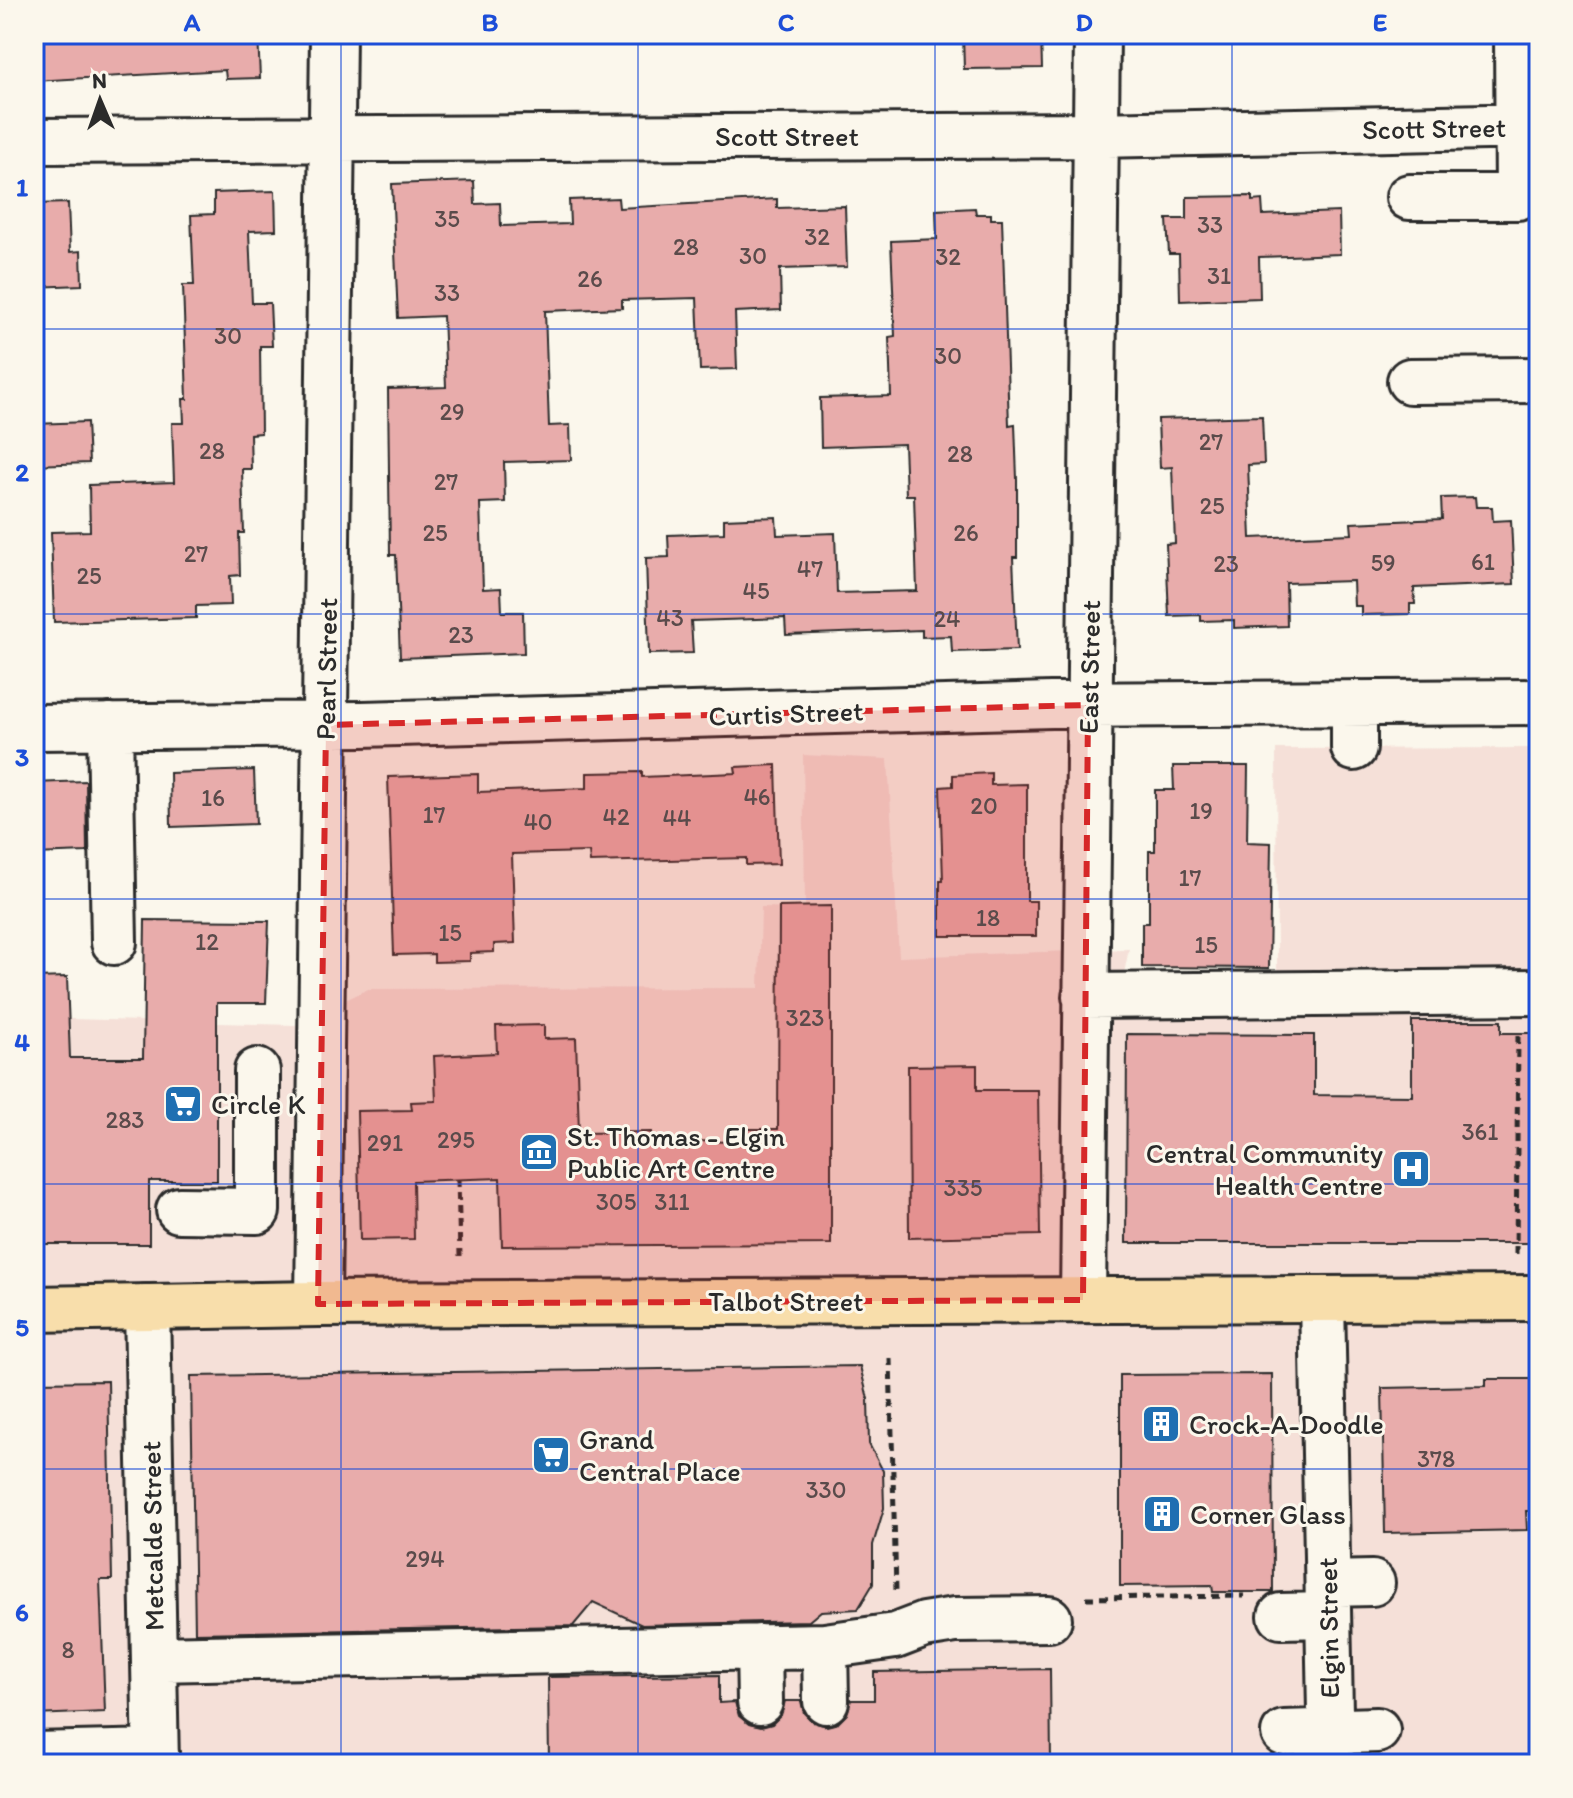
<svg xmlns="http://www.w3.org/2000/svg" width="1573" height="1798" font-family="Itim,sans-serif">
	<rect width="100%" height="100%" fill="#fbf7ec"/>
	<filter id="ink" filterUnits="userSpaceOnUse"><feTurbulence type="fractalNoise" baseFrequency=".0125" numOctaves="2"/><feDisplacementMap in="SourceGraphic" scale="16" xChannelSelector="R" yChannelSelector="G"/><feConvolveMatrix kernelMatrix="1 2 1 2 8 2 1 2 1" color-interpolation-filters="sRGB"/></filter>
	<g filter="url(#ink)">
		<!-- built -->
		<path fill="#f5e0d8" d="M1539,748v1016h-1505v-746l261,7 73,-36 391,-1 2,-81 44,1 -2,-153 85,4 11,198 230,-8 -6,29 154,-7 -1,-222z"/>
		<!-- building -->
		<path fill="#e8acab" stroke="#2b2b2b" stroke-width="2" d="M34,34h224l2,44 -34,1 -1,-9 -191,11z
			M963,34h78l1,34 -78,1z
			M474,181l1,23 25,-1 1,23 69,-2 -1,-24 49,-2 1,10 158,-9v9l68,-2 2,61 -67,2 1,41 -46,2 2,57 -37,1 -3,-72 -75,2v8l-77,3 4,115 21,-1 1,35 -67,2 1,40 -25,1 3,86 18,-1 1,24h21l1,41 -124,5 -4,-103h-6l-2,-166 58,-2 -3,-71 -45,2 -6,-134z
			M275,191l1,39 -27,1 3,72h18l2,43h-12l1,87 -11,1 1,35h-9l2,64h-5l1,42 -10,1 1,29 -35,1v12l-142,4 -3,-90 39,-1 -1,-46 85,-3 -2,-59h12l-1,-24h4l-4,-114h11l-3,-70 23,-1v-21z
			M1252,196v5l10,-1 1,15 76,-3 1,42 -81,3 1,41 -80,3 -1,-47h-10l-2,-35h20v-22z
			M68,203l2,49 11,-1 1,34 -48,2v-83z
			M975,208l1,6h15v5h11l7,206 6,-1 2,55v78h-4l4,93 -65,2 -1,-16 -29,1v-7l-136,5 -1,-17 -94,3 2,32 -44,1 -3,-96 23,-1 -1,-22 56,-2v-14l52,-2 1,18 58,-2 2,60 80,-2 -3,-96h-8l-2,-51 -83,3 -1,-49 71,-2 -2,-59 6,-1 -4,-95 46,-2 -1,-29z
			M1262,416l2,48 -16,1 3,73 101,-4 -1,-11 91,-4 -1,-21 34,-1 1,10h16l1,14 18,-1 3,64 -100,4 1,16h-5v10l-49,1v-9h-7l-1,-25 -67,2 1,43 -53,2v-8l-33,1v-6l-32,1 -3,-72 9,-1 -3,-76 -12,1 -2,-49z
			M87,422l2,41 -55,2v-41z
			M776,765l3,99 -33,1v-7l-156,4 -1,-10 -77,2 3,89 -21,1v8l-24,1v8l-36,1v-8l-40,1 -6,-178 90,-3v18l109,-4v-15l55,-1v5l94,-4 -1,-6z
			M1173,766h75l-1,76 24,1 -2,125 -127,-1v-44h7v-72h6v-61h19z
			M254,770l2,54 -85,3 -1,-54z
			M991,773v12l36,-1v117h9v35h-96v-55h3l-3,-94 13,-1v-11z
			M86,781l1,71 -53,2v-71z
			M831,906v338l-329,2 -2,-68 -87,3 1,58 -54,1 -3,-129 55,-1 -1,-8 25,-1 -2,-45 63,-3 -1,-27 48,-1v14l32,-1 3,95 72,-1v8l83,2 1,-13h43l1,-222z
			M145,920l124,1 -3,82h-49v178h-68v63h-115v-266l33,-1 3,81h73z
			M1412,1021h89v12h38v210h-413l1,-209 187,1v60l98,1z
			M977,1065v25h61l2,145 -131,3 -1,-172z
			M860,1366l8,33 1,45 14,27 1,37 -11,37v39l-15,25 -37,2 -12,10 -167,4 -49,-23 -20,24 -378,7 -4,-257z
			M1272,1374l1,218h-60l-1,-7 -92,1v-211z
			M1486,1379h53v132h-13l1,19 -142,3 -3,-145 104,-2z
			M108,1381l4,199h-12l5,132 -71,3v-333z
			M1050,1669l1,95h-502l-1,-87 171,-2v28l16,-1 4,14 10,8 12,3 11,-3 9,-9 4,-14h16l3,12 9,9 14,4 11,-3 9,-9 4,-14h23v-28z"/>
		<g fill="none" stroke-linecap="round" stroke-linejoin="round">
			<!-- minor casing -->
			<g stroke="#2b2b2b" stroke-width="50">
				<path id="minor" d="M34,141l1061,-6 444,-9
					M1409,197h109l-1,-163
					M1410,381l129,-1
					M110,726l4,216
					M34,727l328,-3 689,-19 488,-3
					M1354,748v-45
					M1085,996l454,-4
					M179,1210l78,1v-140
					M1322,1299l9,465
					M1083,1300l14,-1266
					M318,1304l15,-1270
					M147,1307l9,457
					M1328,1584l44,-1
					M1281,1616l47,-1
					M825,1646l1,55
					M759,1647l1,55
					M154,1659l671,-13 70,-10 29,-11 31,-5 94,-1
					M1284,1733l93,-3
					M34,1755l122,-3"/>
			</g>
			<!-- major casing -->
			<g stroke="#2b2b2b" stroke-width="50">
				<path id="major" d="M34,1309l284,-5 1221,-6"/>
			</g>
			<!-- path -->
			<path stroke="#2b2b2b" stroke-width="5" stroke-dasharray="8 6" stroke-linecap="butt" d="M458,1179l2,77
				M1516,1254l2,-218
				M890,1358l6,233
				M1086,1598l158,-2"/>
			<!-- minor -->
			<use href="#minor" stroke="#fbf7ec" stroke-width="44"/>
			<!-- major -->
			<use href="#major" stroke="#f8deab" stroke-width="44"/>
		</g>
	</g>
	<!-- marked area -->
	<path fill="#d62828" fill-opacity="0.2" stroke="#d62828" stroke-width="6" stroke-dasharray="16 10" stroke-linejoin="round" d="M1088,705l-5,595 -765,4 8,-579z"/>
	<!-- grid -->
	<path fill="none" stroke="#1d4ed8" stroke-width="2" stroke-opacity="0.55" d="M341,34v1730M638,34v1730M935,34v1730M1232,34v1730M34,329h1505M34,614h1505M34,899h1505M34,1184h1505M34,1469h1505"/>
	<!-- icons -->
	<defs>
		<g id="supermarket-square" transform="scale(2)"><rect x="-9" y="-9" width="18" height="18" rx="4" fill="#1f6fb2" stroke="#fbf7ec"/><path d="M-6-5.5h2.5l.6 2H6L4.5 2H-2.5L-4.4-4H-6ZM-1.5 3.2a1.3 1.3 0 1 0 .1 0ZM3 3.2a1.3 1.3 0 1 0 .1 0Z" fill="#fff"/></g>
		<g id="museum-square" transform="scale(2)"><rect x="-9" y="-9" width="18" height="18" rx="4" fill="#1f6fb2" stroke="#fbf7ec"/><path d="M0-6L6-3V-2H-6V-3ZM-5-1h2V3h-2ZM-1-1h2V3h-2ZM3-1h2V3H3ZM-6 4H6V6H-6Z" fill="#fff"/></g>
		<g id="hospital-square" transform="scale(2)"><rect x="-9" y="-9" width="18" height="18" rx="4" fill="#1f6fb2" stroke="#fbf7ec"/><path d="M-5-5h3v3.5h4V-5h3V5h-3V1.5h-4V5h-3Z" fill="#fff"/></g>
		<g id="building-square" transform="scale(2)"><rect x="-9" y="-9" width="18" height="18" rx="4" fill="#1f6fb2" stroke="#fbf7ec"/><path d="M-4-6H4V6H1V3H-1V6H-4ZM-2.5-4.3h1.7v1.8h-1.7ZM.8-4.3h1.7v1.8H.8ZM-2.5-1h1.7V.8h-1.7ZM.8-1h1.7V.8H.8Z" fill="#fff"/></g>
	</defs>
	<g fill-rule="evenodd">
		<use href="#supermarket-square" x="183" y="1104"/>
		<use href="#museum-square" x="539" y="1152"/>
		<use href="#hospital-square" x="1411" y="1169"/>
		<use href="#building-square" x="1161" y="1424"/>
		<use href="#supermarket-square" x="551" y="1455"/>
		<use href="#building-square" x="1162" y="1514"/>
	</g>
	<g text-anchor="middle" stroke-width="6" stroke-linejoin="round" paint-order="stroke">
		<!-- number labels -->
		<g font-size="24" fill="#5a4b4b">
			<text x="447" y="227">35</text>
			<text x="1210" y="233">33</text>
			<text x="817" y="245">32</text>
			<text x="686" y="255">28</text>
			<text x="753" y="264">30</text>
			<text x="948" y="265">32</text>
			<text x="1219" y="284">31</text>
			<text x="590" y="287">26</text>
			<text x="447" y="301">33</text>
			<text x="228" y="344">30</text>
			<text x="948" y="364">30</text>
			<text x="452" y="420">29</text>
			<text x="1211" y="450">27</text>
			<text x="212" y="459">28</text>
			<text x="960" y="462">28</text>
			<text x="446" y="490">27</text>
			<text x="1212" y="514">25</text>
			<text x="435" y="541">25</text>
			<text x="966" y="541">26</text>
			<text x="196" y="562">27</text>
			<text x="1483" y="570">61</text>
			<text x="1383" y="571">59</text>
			<text x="1226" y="572">23</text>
			<text x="810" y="577">47</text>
			<text x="89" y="584">25</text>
			<text x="756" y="599">45</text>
			<text x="670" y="626">43</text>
			<text x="947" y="627">24</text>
			<text x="461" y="643">23</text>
			<text x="757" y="805">46</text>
			<text x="213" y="806">16</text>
			<text x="984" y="814">20</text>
			<text x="1201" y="819">19</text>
			<text x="434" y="823">17</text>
			<text x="616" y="825">42</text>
			<text x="677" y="826">44</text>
			<text x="538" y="830">40</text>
			<text x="1190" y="886">17</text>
			<text x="988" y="926">18</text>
			<text x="450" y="941">15</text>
			<text x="207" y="950">12</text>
			<text x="1206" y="953">15</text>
			<text x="805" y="1026">323</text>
			<text x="125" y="1128">283</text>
			<text x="1480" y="1140">361</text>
			<text x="456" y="1148">295</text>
			<text x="385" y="1151">291</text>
			<text x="963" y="1196">335</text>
			<text x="616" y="1210">305</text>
			<text x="672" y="1210">311</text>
			<text x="1436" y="1467">378</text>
			<text x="826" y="1498">330</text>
			<text x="425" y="1567">294</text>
			<text x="68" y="1658">8</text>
		</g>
		<!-- street labels -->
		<g font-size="28" fill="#2b2b2b" stroke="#fbf7ec">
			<text transform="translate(1434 128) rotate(-1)" y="10">Scott Street</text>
			<text x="787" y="146">Scott Street</text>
			<text transform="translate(1089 667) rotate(-89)" y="10">East Street</text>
			<text transform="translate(326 669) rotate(-89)" y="10">Pearl Street</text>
			<text transform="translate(786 713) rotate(-2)" y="10">Curtis Street</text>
			<text x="786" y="1311">Talbot Street</text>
			<text transform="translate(152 1536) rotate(-91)" y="10">Metcalde Street</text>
			<text transform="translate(1328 1628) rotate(-91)" y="10">Elgin Street</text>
		</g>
		<!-- poi labels -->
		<g font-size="28" fill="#2b2b2b" stroke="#fbf7ec" text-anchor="start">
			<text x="211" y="1114">Circle K</text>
			<text x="567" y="1146">St. Thomas - Elgin<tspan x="567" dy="32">Public Art Centre</tspan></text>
			<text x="1383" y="1163" text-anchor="end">Central Community<tspan x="1383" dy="32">Health Centre</tspan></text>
			<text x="1189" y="1434">Crock-A-Doodle</text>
			<text x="579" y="1449">Grand<tspan x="579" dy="32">Central Place</tspan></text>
			<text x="1190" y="1524">Corner Glass</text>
		</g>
	</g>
	<!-- margin -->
	<rect width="1573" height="1798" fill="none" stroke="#fbf7ec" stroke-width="88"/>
	<!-- north arrow -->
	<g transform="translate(100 100) rotate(358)" stroke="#fbf7ec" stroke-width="6" paint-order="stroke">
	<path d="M0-6L14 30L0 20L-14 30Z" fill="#2b2b2b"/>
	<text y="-12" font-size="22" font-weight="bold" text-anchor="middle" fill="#2b2b2b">N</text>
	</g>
	<rect x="44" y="44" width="1485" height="1710" fill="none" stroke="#1d4ed8" stroke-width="3"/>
	<g font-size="26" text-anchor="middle" font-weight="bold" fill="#1d4ed8">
		<text x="192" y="31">A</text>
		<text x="490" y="31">B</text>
		<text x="786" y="31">C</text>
		<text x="1084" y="31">D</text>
		<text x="1380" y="31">E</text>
		<text x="22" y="196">1</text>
		<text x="22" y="481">2</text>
		<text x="22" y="766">3</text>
		<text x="22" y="1051">4</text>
		<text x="22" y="1336">5</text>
		<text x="22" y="1621">6</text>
	</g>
</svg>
